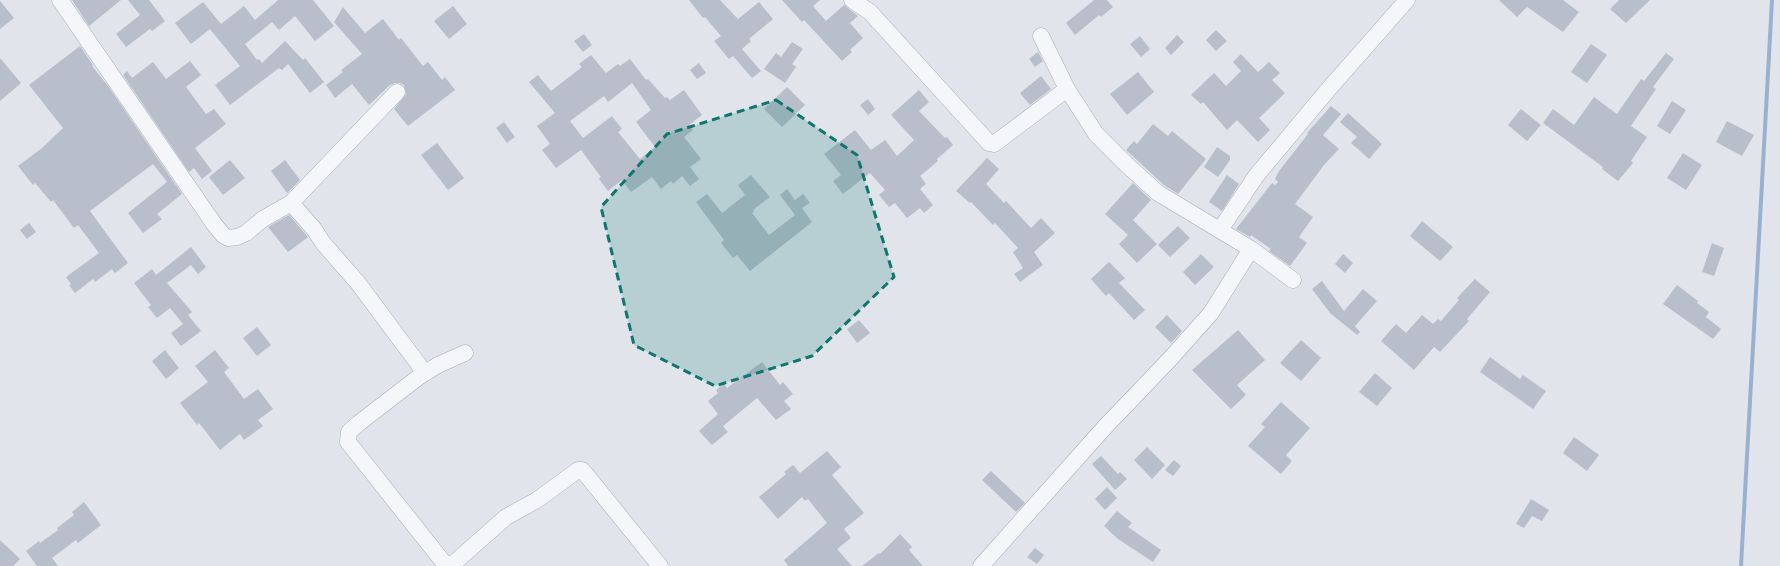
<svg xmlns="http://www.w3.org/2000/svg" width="1780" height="566" font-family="Mulish,sans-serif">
	<rect width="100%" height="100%" fill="#e1e5eb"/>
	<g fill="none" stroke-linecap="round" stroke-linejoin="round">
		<!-- stream -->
		<path stroke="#99b1cf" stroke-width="4" d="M1741,566l31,-566"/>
	</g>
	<!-- building -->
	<path fill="#b8beca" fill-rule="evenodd" d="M72,0h49l-32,26z
		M128,0h21l16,21 -13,10 -2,-2 -24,18 -10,-13 24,-19z
		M278,0h35l21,26 -19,15 -20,-25 -16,14 -7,-8 -27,22 12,16 2,-1 3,4 23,-22 18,19 2,-2 19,24 -14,11 -22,-29 -6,6 -3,-2 -49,37 -15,-20 25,-19 -30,-37 -19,15 -16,-21 28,-21 18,22 23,-18 11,14z
		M689,0h31l18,19 21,-17 14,17 -24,20 2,2 -9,8 19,22 -9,7 -19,-22 -4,3 -15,-18 7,-5 -16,-19 -2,1z
		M782,0h38l-7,6 13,15 18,-16 14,11 -8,7 13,15 -13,12 2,2 -10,9 -38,-41 -2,2z
		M1094,0h13l6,7 -12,10 -2,-2 -24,20 -9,-12z
		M1499,0h64l16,12 -16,20 -36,-25 -10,10z
		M1619,0h31l-24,23 -16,-14z
		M0,1l14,17 -14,11z
		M453,6l14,18 -18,15 -15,-18z
		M343,7l22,26 18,-14 16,21 2,-2 22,28 5,-4 14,18 3,-3 10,13 -47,36 -14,-17 12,-15 -2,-9 -4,-2h-5l-5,2 -21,20 -17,-21 -17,14 -9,-13 17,-13 -2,-2 21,-16 -28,-32z
		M1216,30l11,11 -11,10 -10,-11z
		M584,34l8,11 -9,7 -9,-11z
		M1177,35l7,7 -13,13 -6,-7z
		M1140,36l10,13 -9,8 -11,-13z
		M792,42l11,7 -11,15 4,3 -11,16 -21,-14 12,-16 5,4z
		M1591,44l16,11 -20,28 -16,-11z
		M80,46l13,19 -1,1 16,20 74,108 -25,20 5,5 -19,14 -15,-20 39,-31 -14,-18 -63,47 38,52 -13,10 -3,-4 -17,13 -2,-3 -18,14 -6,-8 2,-1 -5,-7 33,-24 -21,-28 -4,3 -21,-28 -2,2 -16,-19 -2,2 -15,-19 24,-18 21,-20 -34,-43z
		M1038,52l5,9 -8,6 -6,-8z
		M1666,53l8,6 -21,28 3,2 -25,37 16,11 -16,24 2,2 -15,18 -16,-12 1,-2 -60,-44 10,-14 21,16 20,-28 23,17 24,-35 3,2z
		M1241,54l17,18 11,-10 11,11 -8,7 13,13 -26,25 11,12 -12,12 -21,-22 -10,10 -24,-28 -2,2 -10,-9 23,-22 12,13 15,-15 -8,-9z
		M591,55l15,18 12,-9 2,2 10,-7 16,21 2,-1 17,19 2,-1 3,3 14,-10 18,25 -13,10 4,5 -9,7 17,22 -11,8 9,12 -9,7 -8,-10 -9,8 -2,-3 -10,8 -9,-12 -21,15 -9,-12 -14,11 -9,-12 2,-2 -20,-27 -25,18 -14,-18 8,-6 -13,-18 18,-13 -26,-31 9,-7 13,16 31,-24 -3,-3zM632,83l19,27 -15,12 19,25 -15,12 -22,-27 4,-3 -10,-13 -29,22 -13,-17 34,-25 4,6z
		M0,58l21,25 -21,18z
		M190,61l11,14 -15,12 20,27 8,-5 12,15 -31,24 17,23 -10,8 -8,-11 -5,4 -66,-97 4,-4 5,7 21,-16 13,17z
		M699,63l7,10 -9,6 -7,-9z
		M1138,72l16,20 -27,23 -17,-21z
		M1041,76l10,13 -21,16 -10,-12z
		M787,87l18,18 -23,22 -18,-18z
		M919,90l10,12 -10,9 26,27 2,-1 6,8 -16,14 1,2 -18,15 6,8 -6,5 13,16 -9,8 -4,-5 -13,10 -12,-15 -6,4 -10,-12 6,-5 -15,-17 -27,21 -10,-13 8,-6 -17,-21 31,-24 16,20 14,-10 12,16 17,-16 -23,-25z
		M868,99l7,10 -7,6 -8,-10z
		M1672,101l14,9 -16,24 -13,-8z
		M1331,106l10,8 -18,21 16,14 -15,16 -29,39 18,13 -14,20 8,6 -17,23 -21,-15 2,-2 -20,-14 -1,2 -14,-8 36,-46 3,2 3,-3 -3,-3 4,-8 29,-37 -1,-1z
		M1521,109l20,16 -14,16 -19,-16z
		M1348,113l34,31 -13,15 -18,-16 6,-6 -17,-15z
		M1727,121l27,14 -12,21 -26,-14z
		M504,122l11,15 -8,6 -11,-15z
		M1153,124l15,12 4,-5 34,28 -28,35 -14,-9 -38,-35 8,-9 3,3z
		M437,143l27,35 -16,12 -27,-35z
		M1217,147l13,9v4l-12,17 -14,-10z
		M1683,153l19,12 -16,25 -19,-12z
		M987,158l12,11 -13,15 18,19 2,-2 25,27 10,-10 14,15 -21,19 9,13 -23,17 -6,-8 9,-6 -10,-16 5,-4 -23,-25 -2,2 -22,-23 -1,1 -14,-12z
		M230,160l15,18 -22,17 -14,-18z
		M285,160l15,20 -13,13 -16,-22z
		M751,175l19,22 -17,13 1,2 -2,1 17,22 26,-20 -15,-20 7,-6 8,11 8,-6 7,9 -8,5 10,14 -62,49 -13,-16 -4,3 -12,-15 3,-3 -28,-38 11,-8 15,19 23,-18 -7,-10z
		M1227,175l12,9 -17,27 -13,-9z
		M1133,183l18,17 -18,20 24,24 -20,19 -18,-19 9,-9 -23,-21z
		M289,215l19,22 -20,15 -20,-25z
		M1422,221l31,26 -13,14 -30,-25z
		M29,223l7,9 -9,7 -7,-9z
		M1178,226l12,12 -20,19 -12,-12z
		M1712,243l12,5 -10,28 -12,-4z
		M191,247l15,20 -8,7 -7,-9 -24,18 25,29 -4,3 13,16 -20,15 -10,-13 12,-9 -13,-16 -13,10 -9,-11 3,-2 -17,-22 18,-14 4,6z
		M1201,254l13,13 -19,18 -12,-13z
		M1343,254l10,9 -8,10 -10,-9z
		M1109,262l16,16 -6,5 26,27 -11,10 -25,-27 -3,3 -15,-17z
		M1475,279l15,13 -23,27 2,2 -29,31 -6,-5 -20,23 -33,-29 15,-17 10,9 16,-18 11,9 5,-5 3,2 18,-21 -2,-2z
		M1322,281l22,30 19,-22 14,12 -22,25 5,6 -3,3 -27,-22 -18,-24z
		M1677,285l21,16 -1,2 12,9 -3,5 15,12 -8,10 -50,-35z
		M1167,315l15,16 -11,12 -16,-16z
		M859,320l11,13 -13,10 -10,-14z
		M257,327l14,18 -14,11 -14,-18z
		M1238,330l27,30 -28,25 9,10 -15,14 -39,-39z
		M1301,340l20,18 -20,23 -21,-18z
		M165,350l14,18 -13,11 -14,-18z
		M215,350l14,18 -5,4 20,27 14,-10 15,20 -15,11 5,6 -19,14 -4,-6 -20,16 -21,-27 -2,2 -17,-22 28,-21 -13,-16z
		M1490,357l30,22 3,-4 23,16 -13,18 -53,-37z
		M762,362l18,23 3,-3 10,12 -9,7 7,8 -15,11 -19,-22 -34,28 5,6 -16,13 -13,-14 19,-17 -10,-13 10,-8 -2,-3 8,-6 3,4z
		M1375,373l17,15 -15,18 -18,-14z
		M1281,402l29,26 -24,27 6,6 -11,13 -33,-28 17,-19 -4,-3z
		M1574,437l25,18 -12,16 -24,-18z
		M1147,447l18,18 -13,14 -18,-19z
		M827,451l14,16 -9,8 32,38 -20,16 7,9 -14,11 15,17h-64l-4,-6 43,-37 -19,-24 -3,2 -3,-4 -24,22 -19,-22 27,-23 -2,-2 9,-7 7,8z
		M1101,456l17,18 2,-2 7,7 -12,11 -23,-26z
		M1174,460l7,6 -8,10 -8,-6z
		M991,471l34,32 -9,9 -34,-32z
		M1107,487l10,11 -12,12 -10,-11z
		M1531,499l18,11 -7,11 -10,-5 -8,12 -8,-4z
		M84,502l17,23 -23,18 -2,-3 -24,18 6,8h-21l-11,-15 13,-10 1,2 18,-13 -1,-2 17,-13 -2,-3z
		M1117,511l15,12 -4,4 33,23 -8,12 -35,-23 -14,-13z
		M900,534l12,13 -3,3 14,16h-61l17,-13 1,1z
		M0,540l20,19 -7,7h-13z
		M1035,548l9,7 -7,9 -10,-7z"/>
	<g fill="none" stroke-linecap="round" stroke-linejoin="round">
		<!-- minor casing -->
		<g stroke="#a5abb6" stroke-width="17">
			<path id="minor" d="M60,0l154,224 9,11 5,3 9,-1 9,-4 17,-14 28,-16 106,-111
				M852,0l18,12 119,131 5,1 73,-55
				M1041,36l26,53 29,45 31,31 31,28 93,56 42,31
				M291,203l23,26 9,14 35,40 67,90
				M1220,230l36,-54 71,-85 80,-91
				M465,353l-27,12 -18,11 -61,47 -10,9 -1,10 96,121 4,2 5,-1 53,-47 31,-17 41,-30h4l6,7 72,89
				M981,566l123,-138 66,-69 41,-46 40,-64"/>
		</g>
		<!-- minor -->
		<use href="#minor" stroke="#f5f6f9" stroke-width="16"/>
	</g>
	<!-- marked area -->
	<path fill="#0f766e" fill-opacity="0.2" stroke="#0f766e" stroke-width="3" stroke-dasharray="8 5" stroke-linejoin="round" d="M776,100l81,55 37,122 -82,79 -97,30 -81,-41 -33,-138 66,-73z"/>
</svg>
